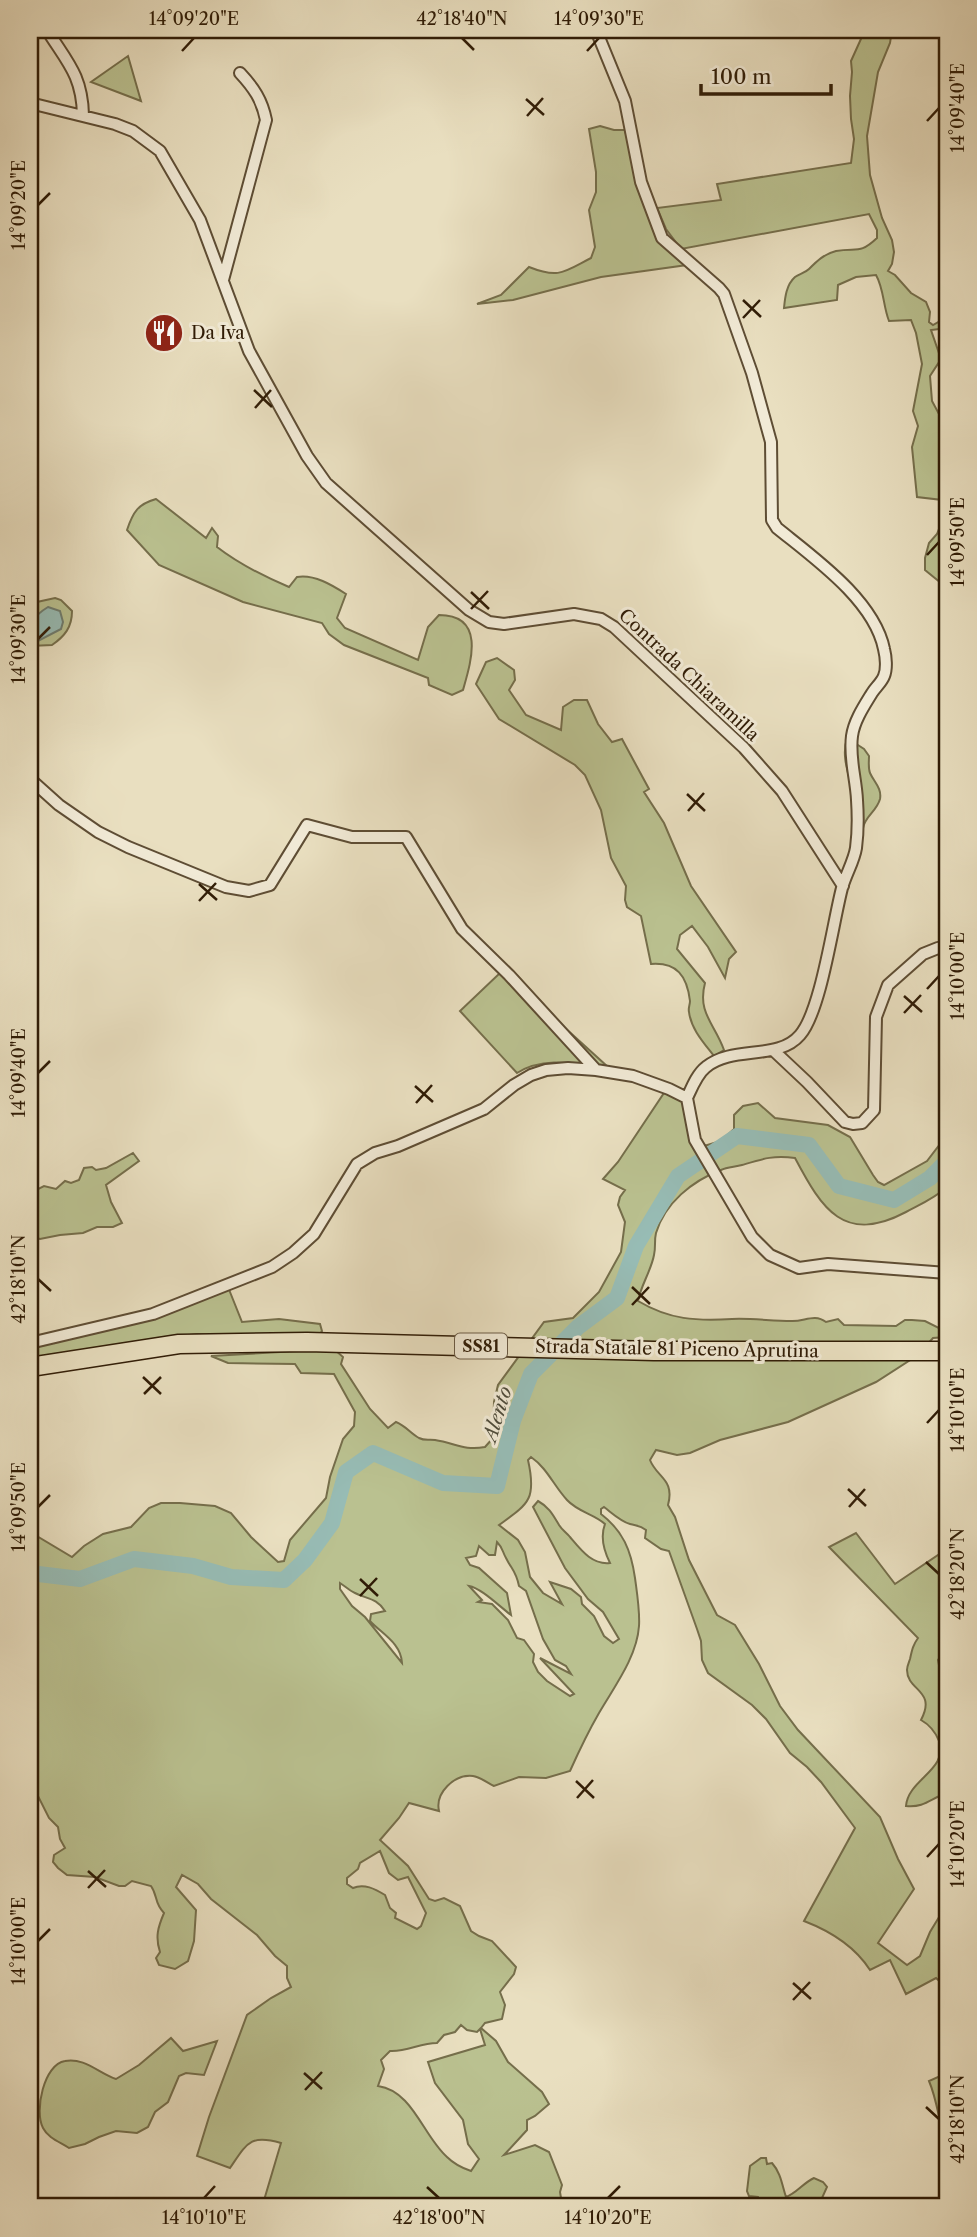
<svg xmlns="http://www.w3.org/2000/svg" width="977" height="2237" font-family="'Libre Caslon Text',serif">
	<rect width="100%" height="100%" fill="#e9dfc0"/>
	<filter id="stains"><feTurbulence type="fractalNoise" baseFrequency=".00286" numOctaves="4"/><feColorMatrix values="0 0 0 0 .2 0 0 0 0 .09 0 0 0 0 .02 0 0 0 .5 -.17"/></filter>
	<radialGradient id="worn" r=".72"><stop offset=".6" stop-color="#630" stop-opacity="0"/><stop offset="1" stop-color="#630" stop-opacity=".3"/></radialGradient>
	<!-- green -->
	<path fill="#bac190" stroke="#756e4b" stroke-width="2" fill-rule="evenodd" d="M865,30h27l-2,13 -12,29 -11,64 3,39 12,43 10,22 2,12 -2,12 -4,7 7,4 16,18 15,9 4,10 -1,10 4,3 14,-8v11l-16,2 10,29 -11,17 2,25 7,13 2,40 6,11v123l-22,-18v-12l4,-15 8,-9 7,-18 -2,-16 -25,-3 -5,-50 6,-21 -5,-15 9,-47 -6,-31 -5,-13 -22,1c-6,-15 -5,-32 -13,-46l-20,2 -18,8 -1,15 -53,8c1,-10 2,-23 11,-31 4,-3 10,-4 14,-8 8,-8 15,-15 27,-18 21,-4 23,4 41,-13v-8l-8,-16 -188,35 -15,-20 -9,-21 64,-8 -4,-16 134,-21 3,-24 -3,-20 -1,-23 2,-24 -1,-11z
		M128,56l13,45 -50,-19z
		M600,126l14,4h11l15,59 16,48 31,28 -86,12 -88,23 -36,4 24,-9 28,-28c30,12 35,5 62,-9l4,-11 -6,-37 7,-18v-20l-7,-43z
		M156,499l50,39 6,-10 6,8 -1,11c22,17 46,29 72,40l8,-10c17,-3 35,8 49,17l-9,24 8,10 73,32 10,-33 11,-12c47,0 32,47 24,75l-11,5 -23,-10 -1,-7 -84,-33 -15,-11 -7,-11 -79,-21 -84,-37 -32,-35c6,-18 11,-26 29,-31z
		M55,598l6,2 11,11c0,16 -7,25 -20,34l-22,1v-38l7,-6z
		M497,658l17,12 1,10 -6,10 17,25 35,15 2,-23 11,-7h13l11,24 14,18 10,-3 27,50 -5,3 20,31 27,63 45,66 -7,7 -4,19 -17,-31 -16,-21 -12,9 -3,14 28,34c-8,30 10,41 19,67l-10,6c-10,-13 -23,-27 -25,-44 -1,-4 1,-7 1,-11 -3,-25 -13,-39 -39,-37l-10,-48 -14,-9 -2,-7 1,-14 -15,-28 -10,-48 -16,-35 -10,-10 -76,-46 -23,-35 10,-22z
		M847,738l17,11 5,7c0,6 -1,12 1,17 4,9 12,15 10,26 -3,12 -15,17 -17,29l-5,-2c-1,-11 -2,-22 -5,-33 -4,-19 -12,-36 -6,-55z
		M509,967l55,60 44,40c-30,-3 -64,-11 -91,6l-57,-62 41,-39z
		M664,1093l13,4 6,4 14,47 24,-7 13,-12v-14l9,-9 15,-3 17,15 53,7 22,12 23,38 5,7 6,3 43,-24 20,-26v52c-12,11 -26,17 -41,25 -62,33 -84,-3 -111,-54 -22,-3 -33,1 -53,7 -7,2 -15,2 -21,5 -29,11 -56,33 -65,63 -2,8 0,14 -2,22 -3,16 -13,30 -16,46 32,19 58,20 94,18 19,-1 40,2 59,2 13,1 23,-8 35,1l12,-3 6,6 52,1 9,-6h7l13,1 22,11v5l-14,1 -15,17 -42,27 -88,40 -68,18 -30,13 -13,2 -21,-5 -6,10c7,18 25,19 18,45l7,12 14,43 28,55 18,10 24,39 21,42 18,24 82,87 18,42 16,30 -36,54 29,22 13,-9 10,-24 17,-28v84l-11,-10 -30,16 -16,-34 -20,10c-16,-25 -40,-39 -66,-49l51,-93 -34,-46 -14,-15 -17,-14 -24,-34 -14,-14 -44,-32 -6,-13 -1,-19 -4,-12 -28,-78 -8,-2 -16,-11 1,-8c-6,-5 -9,-4 -16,-6 -10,-3 -18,-11 -26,-17l-3,2v5c22,17 30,36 34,64 2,15 5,33 4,48 -2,31 -25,61 -40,87 -11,19 -20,38 -29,58l-24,7 -27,-1 -25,9c-6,-3 -14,-9 -21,-10 -19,-2 -38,17 -34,35l-30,-8 -10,15 -19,22 28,26 21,33 6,2 9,-3 16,8 11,25 8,5 13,5 24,26 -2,7 -14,18 5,13 -3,14 -17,4 -4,5 15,13 12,21 34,30 7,12 -14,12 -8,4v10l-23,25 31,-10 14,7 13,33 -2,7 1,6 13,9h-312l19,-64c-31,-9 -34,0 -51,25l-33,-12 12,-39 38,-102 24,-17 20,-11 -4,-9v-12l-12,-10 -18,-21 -46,-36 -13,-15 -16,-9 -6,12 20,23 -2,31 -6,20 -13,8 -16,-4 -3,-7 4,-6c-5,-15 -2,-25 4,-39 -10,-10 -6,-17 -13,-27l-19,-5 -7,5h-6l-24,-9 -28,-2 -9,-7 -5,-6 1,-7 11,-7 -5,-9 -2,-12 -9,-9 -12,-24 -7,-2v-260l42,25 12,-11 19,-12 28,-7 18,-19 12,-5h19l35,3 16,7 20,24 27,25 6,-1 6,-21 36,-42 4,-21 13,-38 11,-13 1,-14 -21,-38 -33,-1 -6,-9 -67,-1 -17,-7 123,-7 9,8 -2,7 29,45 18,19 8,-6c10,4 14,11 23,16 6,3 10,1 16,2 20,3 29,11 50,7l8,-9 1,-36 4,-17 46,-63 29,-4 26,-26 22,-40 4,-30 -7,-17 2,-8 5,-7 -22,-11 15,-17zM531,1457c16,11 23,29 36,43 11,12 27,14 38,24 -5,13 -1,27 5,39 -18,2 -29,-13 -40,-26 -3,-4 -8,-7 -11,-12 -6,-10 -10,-18 -21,-24l-5,6 32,61 23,31 15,13 16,27 -6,4 -9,-7 -10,-20 -12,-12 -1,-7 -10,-8 -21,-7 12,22 -19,-11 -13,-16 -5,-25 -7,-12 -19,-15c29,-21 38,-25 29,-65zM497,1542c6,6 5,9 9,16 6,12 10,13 13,28l7,5 17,48 12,21 11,6 5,8 -31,-16 34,36 -4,2 -23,-15 -9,-9 -5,-10 1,-8 -10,-14 -7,-2 -9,-18 -16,-16 -14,-2 4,-2 -13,-14c12,2 30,20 42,29l-4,-22 -28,-25 -9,-3 -4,-7 10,-2 3,-10 10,9h6zM340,1583c5,3 10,8 15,10 12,6 22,5 30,18l-14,3 -1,7c12,13 31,22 32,42l-37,-46 -13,-11 -12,-17zM380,1851l9,22 9,7 10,-3 18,36 -5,13 -4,3 -22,-11 1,-5 -6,-5 -5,-13c-10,-6 -21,-12 -32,-7l-6,-4v-6l11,-9 2,-6zM461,2025l6,5 10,2 3,-3 5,16 -57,17 7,21 28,37 5,24 11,15 -8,12c-9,-3 -17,-7 -24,-14 -24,-21 -34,-66 -69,-71l6,-17 -3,-9 9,-9c17,1 30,-8 47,-8l7,-8 11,-3z
		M133,1153l6,8 -33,24 5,17 11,21 -9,4h-16l-14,6 -23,2 -20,4 -10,-3v-43l14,-7 12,3 9,-8 6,2 8,-3 5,-12 8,-1 4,3 10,-2z
		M228,1287l14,35 37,-3 41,5 2,7 -2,3 -91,2 -32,-2 -55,7 -112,21v-15z
		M856,1533l39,51 52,-35v98l-9,13 1,5 8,10v118c-16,5 -22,15 -41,13 2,-27 43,-36 33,-65 -4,-10 -9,-16 -18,-21 16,-30 -14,-29 -14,-50 0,-4 2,-8 3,-11 2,-9 3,-14 8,-21l-89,-91z
		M171,2038l12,13 34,-10 -13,34 -18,-2 -7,3 -11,26 -13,10 -7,15 -11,6 -21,-2 -17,6 -14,7 -16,4c-9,-6 -21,-10 -26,-20 -9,-17 1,-64 22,-67 19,-4 35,13 51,18l23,-14z
		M947,2073v73c-8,-21 -9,-44 -18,-65z
		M761,2158h5l1,6 5,-1c9,10 10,22 14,34 11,-4 17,-14 28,-19l9,4 4,5 -9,20h-54l-6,-10 -9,-1 -2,-5 3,-25z"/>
	<!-- water -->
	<path fill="#97bcb5" stroke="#6e7c6f" stroke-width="2" d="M48,607l12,4 3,11 -2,7 -23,12 -7,-1c-4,-16 4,-25 17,-33z"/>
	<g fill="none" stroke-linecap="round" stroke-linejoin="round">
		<!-- river -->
		<path stroke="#97bcb5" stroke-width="16" d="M30,1573l50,6 54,-20 59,7 38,11 53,3 21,-20 27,-37 14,-51 27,-19 70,30 54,3 16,-65 18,-47 47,-47 39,-29 19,-52 42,-70 59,-40 72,9 30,41 55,14 36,-22 17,-17"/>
		<!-- minor casing -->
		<g stroke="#5e4d34" stroke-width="14">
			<path id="minor" d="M47,30c20,32 35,45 36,85
				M596,30l29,71 16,81 21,56 57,50 5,6 28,79 19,69 1,78 5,8c37,30 97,72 107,121 2,8 3,20 0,27 -2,6 -9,12 -12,17 -8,13 -18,28 -20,43 -3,22 4,42 5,64 1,15 1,33 -1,48 -2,13 -10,26 -14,40 -9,34 -21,123 -42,147 -22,26 -67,10 -94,32 -9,7 -14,20 -19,31l8,42 57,97 18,18 29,13 29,-4 119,9
				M30,103l85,21 18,7 27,20 40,69 49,131 58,105 19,27 143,127 20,12 15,2 70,-10 27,5 13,8 130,121 38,43 61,95
				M223,280l43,-160c-4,-20 -12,-32 -26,-47
				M30,779l29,26 39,27 30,15 98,40 23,4 21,-6 37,-60 45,12h54l56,92 47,46 87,95
				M773,1050l34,32 38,40 8,2 9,-1 12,-13 2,-93 12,-32 35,-31 15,-6 9,-2
				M30,1343l123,-29 119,-47 21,-14 21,-19 43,-70 18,-11 23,-7 86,-37 30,-24 17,-10 15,-5 22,-2 28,2 37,6 36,13 18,9"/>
		</g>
		<!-- trunk casing -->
		<g stroke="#301c06" stroke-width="21">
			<path id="trunk" d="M30,1367l149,-23 128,-2 347,9h293"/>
		</g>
		<!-- minor -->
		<use href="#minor" stroke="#f1ead6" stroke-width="10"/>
		<!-- trunk -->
		<use href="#trunk" stroke="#e9dfc0" stroke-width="18"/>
	</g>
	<!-- ticks -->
	<path fill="none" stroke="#301c06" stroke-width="2.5" d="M462,38l12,12M182,51l12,-13M587,51l12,-13M526,99l18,16M527,116l16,-18M927,121l12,-13M38,205l12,-12M743,300l18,17M743,318l17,-18M254,390l18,17M255,408l16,-18M927,555l12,-13M471,592l18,17M471,609l17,-18M38,639l12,-12M687,794l18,17M688,811l16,-18M199,884l18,16M199,901l17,-18M927,989l12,-13M904,996l18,16M904,1013l17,-18M38,1073l12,-12M415,1086l18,16M416,1103l16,-18M38,1279l13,12M632,1287l18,17M632,1305l17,-18M143,1377l18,17M144,1394l17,-17M927,1423l12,-13M848,1489l18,17M38,1507l12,-12M849,1507l16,-18M926,1562l13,12M360,1579l18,17M360,1596l17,-18M576,1781l18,17M577,1798l16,-18M927,1857l12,-13M88,1871l18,16M88,1888l17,-18M38,1941l12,-12M793,1983l18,16M793,2000l17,-18M304,2073l18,16M305,2090l17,-18M926,2107l13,12M427,2187l12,11M204,2198l11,-12M608,2198l12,-12"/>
	<!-- icons -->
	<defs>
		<g id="restaurant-disc" transform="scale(2.0125)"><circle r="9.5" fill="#8f2418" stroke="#f1ead6"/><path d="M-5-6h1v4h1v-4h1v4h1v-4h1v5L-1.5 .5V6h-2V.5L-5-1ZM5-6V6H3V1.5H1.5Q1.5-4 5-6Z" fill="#fff"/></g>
	</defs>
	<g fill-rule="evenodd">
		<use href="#restaurant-disc" x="164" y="333"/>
	</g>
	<g text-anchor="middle" stroke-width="6" stroke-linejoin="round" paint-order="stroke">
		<!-- shield labels -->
		<rect fill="#f1ead6" stroke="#6a5a44" stroke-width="2" x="455" y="1333.5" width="52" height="25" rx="5"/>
		<g font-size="16" font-weight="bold" fill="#301c06">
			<text x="481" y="1352">SS81</text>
		</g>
		<!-- poi labels -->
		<g font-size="18" fill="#301c06" stroke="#f1ead6" text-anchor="start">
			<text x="191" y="339">Da Iva</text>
		</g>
		<!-- street labels -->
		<g font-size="18" fill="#301c06" stroke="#f1ead6">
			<text transform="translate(689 675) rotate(43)" y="6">Contrada Chiaramilla</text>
			<text transform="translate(677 1349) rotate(1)" y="6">Strada Statale 81 Piceno Aprutina</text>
		</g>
		<!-- water labels -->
		<g font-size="19" font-style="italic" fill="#4f4c3b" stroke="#f1ead6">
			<text transform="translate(497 1414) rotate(-73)" y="7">Alento</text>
		</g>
	</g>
	<!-- margin -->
	<rect width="977" height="2237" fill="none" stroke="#e9dfc0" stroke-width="77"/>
	<!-- scale -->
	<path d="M701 84v10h130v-10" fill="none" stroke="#301c06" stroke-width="3.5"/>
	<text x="711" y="84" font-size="21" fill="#301c06" stroke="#f1ead6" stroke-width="5" paint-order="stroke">100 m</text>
	<rect x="38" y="38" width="901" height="2160" fill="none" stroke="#301c06" stroke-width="2.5"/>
	<g font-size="18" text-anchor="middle" fill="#301c06">
		<text x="194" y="25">14°09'20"E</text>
		<text x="462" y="25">42°18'40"N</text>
		<text x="599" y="25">14°09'30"E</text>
		<text transform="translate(958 108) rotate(-90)" y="6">14°09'40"E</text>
		<text transform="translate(19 205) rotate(-90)" y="6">14°09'20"E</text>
		<text transform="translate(958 542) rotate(-90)" y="6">14°09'50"E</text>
		<text transform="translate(19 639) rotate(-90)" y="6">14°09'30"E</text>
		<text transform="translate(958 976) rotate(-90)" y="6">14°10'00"E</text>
		<text transform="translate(19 1073) rotate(-90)" y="6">14°09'40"E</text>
		<text transform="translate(19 1279) rotate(-90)" y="6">42°18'10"N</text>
		<text transform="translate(958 1410) rotate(-90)" y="6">14°10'10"E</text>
		<text transform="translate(19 1507) rotate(-90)" y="6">14°09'50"E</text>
		<text transform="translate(958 1574) rotate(-90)" y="6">42°18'20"N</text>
		<text transform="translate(958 1844) rotate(-90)" y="6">14°10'20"E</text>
		<text transform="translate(19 1941) rotate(-90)" y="6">14°10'00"E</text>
		<text transform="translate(958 2119) rotate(-90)" y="6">42°18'10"N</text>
		<text x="204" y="2224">14°10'10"E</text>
		<text x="439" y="2224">42°18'00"N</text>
		<text x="608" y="2224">14°10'20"E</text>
	</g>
	<rect width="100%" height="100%" filter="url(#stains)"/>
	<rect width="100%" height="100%" fill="url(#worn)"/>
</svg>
